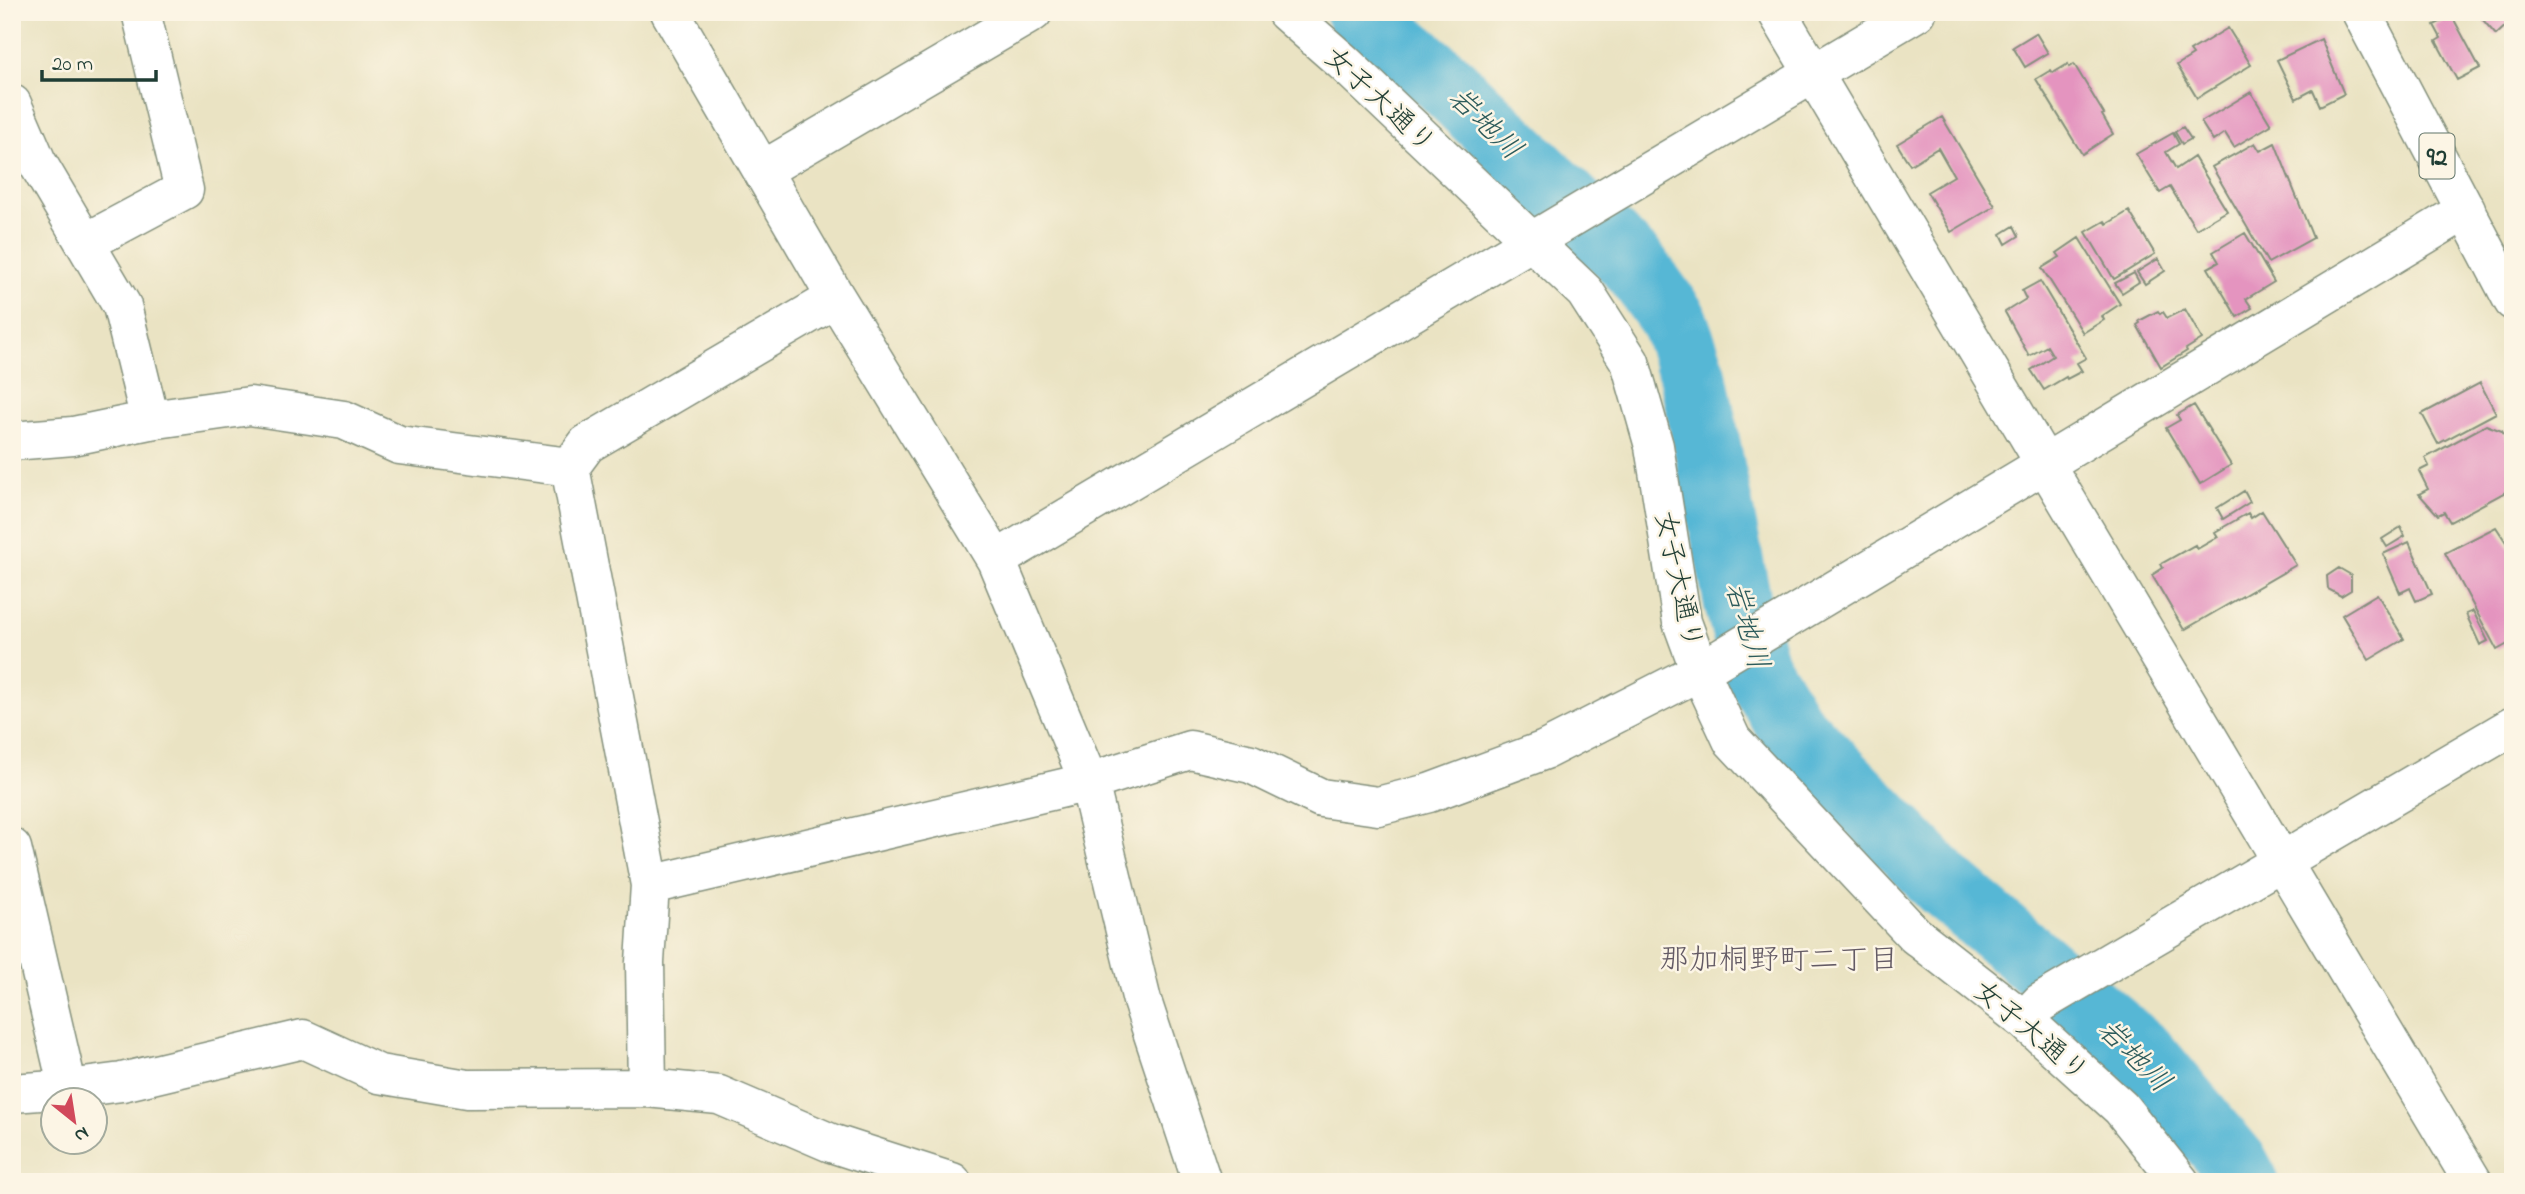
<svg xmlns="http://www.w3.org/2000/svg" width="2525" height="1194" font-family="'Indie Flower','Klee One',sans-serif">
	<rect width="100%" height="100%" fill="#fcf5e5"/>
	<filter id="ink" filterUnits="userSpaceOnUse"><feTurbulence type="fractalNoise" baseFrequency=".0143" numOctaves="2"/><feDisplacementMap in="SourceGraphic" scale="14" xChannelSelector="R" yChannelSelector="G"/><feConvolveMatrix kernelMatrix="1 2 1 2 8 2 1 2 1" color-interpolation-filters="sRGB"/></filter>
	<filter id="wash" filterUnits="userSpaceOnUse"><feTurbulence type="fractalNoise" baseFrequency=".00686" numOctaves="4" result="noise"/><feDisplacementMap in="SourceGraphic" scale="28" xChannelSelector="R" yChannelSelector="G"/><feGaussianBlur stdDeviation="1.57" result="paint"/><feColorMatrix in="noise" values="0 0 0 0 0 0 0 0 0 0 0 0 0 0 0 0 0 1.4 0 .05"/><feComposite in="paint" operator="in"/></filter>
	<g filter="url(#wash)">
		<rect width="100%" height="100%" fill="#eae3c3"/>
		<g fill="none" stroke-linecap="round" stroke-linejoin="round">
			<!-- river -->
			<path stroke="#56b7d5" stroke-width="68" d="M1359,12l83,68 194,187 37,52 20,56 45,228 17,64 35,59 153,158 200,170 92,110 10,18"/>
		</g>
		<g id="blocks">
			<!-- building -->
			<path fill="#e494bf" d="M2476,12h37v7l-17,16z
				M2452,16l28,52 -23,12 -21,-39 5,-3 -7,-13z
				M2228,28l23,37 -54,33 -20,-33 16,-10 -3,-4z
				M2036,33l12,20 -23,14 -12,-20z
				M2321,39l23,55 -24,12 -7,-16 -17,9 -19,-39z
				M2068,64l1,3 5,-3 30,50 -2,1 11,19 -31,20 -46,-75 15,-9 2,3z
				M2251,92l20,33 -37,22 -9,-14 -12,8 -12,-19z
				M1942,117l53,89 -44,26 -24,-40 27,-16 -16,-28 -28,17 -13,-21z
				M2183,127l8,12 -9,5 -7,-12z
				M2173,133l6,11 -13,8 10,17 18,-12 33,54 -31,18 -26,-42 -10,6 -24,-39z
				M2255,143l5,8 15,-8 38,95 -45,25 -56,-96z
				M2129,211l26,43 -41,25 -28,-47 19,-11 2,3z
				M2014,226l5,10 -13,8 -5,-10z
				M2245,233l29,49 -28,17 6,9 -15,9 -29,-49 11,-6 -6,-10z
				M2079,238l41,66 -18,12 2,4 -21,13 -41,-65 18,-11 -3,-4z
				M2158,259l7,12 -20,13 -8,-12z
				M2134,273l5,9 -17,11 -7,-10z
				M2040,281l46,77 -9,5 5,8 -15,8 -1,-2 -22,13 -13,-20 22,-14 -6,-10 -18,10 -24,-44 21,-13 -4,-8z
				M2185,309l17,30 -16,10 1,2 -26,16 -24,-42 3,-2 -1,-2 19,-10 2,3 3,-2 4,6z
				M2480,383l16,30 -58,31 -16,-30z
				M2194,405l37,60 -31,19 -34,-56 14,-8 -3,-5z
				M2486,425l16,6 11,20v37l-63,34 -6,-10 -6,3 -19,-21 9,-5 -9,-18 10,-5 -4,-8z
				M2244,491l6,11 -27,17 -6,-11z
				M2262,511l34,54 -112,65 -32,-55 11,-7 -2,-4 34,-19 2,4 21,-12 -3,-5 33,-19 3,5z
				M2401,527l4,9 -18,11 -5,-8z
				M2496,527l17,26v88l-16,9 -52,-97z
				M2409,542l23,52 -16,7 -6,-13 -10,5 -17,-39z
				M2339,568l12,7v15l-10,6 -13,-7 -1,-13z
				M2377,594l27,45 -35,21 -27,-45z
				M2473,611l15,30 -8,4 -14,-31z"/>
		</g>
	</g>
	<g filter="url(#ink)">
		<use href="#blocks" fill-opacity="0" stroke="#84907c" stroke-width="2"/>
		<g fill="none" stroke-linecap="round" stroke-linejoin="round">
			<!-- minor casing -->
			<g stroke="#84907c" stroke-width="41">
				<path id="minor" d="M670,12l166,286 160,262 93,222 53,219 60,181
					M12,104l25,58 85,144 28,114
					M763,170l270,-158
					M2466,210l-421,254 428,718
					M85,243l99,-53 -43,-178
					M12,441l61,-5 77,-16 100,-14 94,14 55,25 171,22
					M996,560l921,-548
					M12,848l56,241
					M650,885l439,-103 101,-32 61,14 70,34 57,8 51,-13 116,-43 155,-79 345,-207 -268,-452
					M647,1088l-2,-126 5,-77 -80,-418 17,-23 249,-146
					M12,1093l56,-4 54,-7 181,-43 76,35 88,15 180,-1 72,7 112,48 121,39"/>
			</g>
			<!-- tertiary casing -->
			<g stroke="#84907c" stroke-width="41">
				<path id="tertiary" d="M1286,12l57,50 242,230 45,70 24,84 28,176 18,49 32,69 183,195 109,85 97,88 59,74
					M2024,1020l16,-17 473,-277"/>
			</g>
			<!-- primary casing -->
			<g stroke="#84907c" stroke-width="41">
				<path id="primary" d="M2361,12l152,289"/>
			</g>
			<!-- minor -->
			<use href="#minor" stroke="#fff" stroke-width="38"/>
			<!-- tertiary -->
			<use href="#tertiary" stroke="#fff" stroke-width="38"/>
			<!-- primary -->
			<use href="#primary" stroke="#fff" stroke-width="38"/>
		</g>
	</g>
	<g text-anchor="middle" stroke-width="5" stroke-linejoin="round" paint-order="stroke">
		<!-- shield labels -->
		<rect fill="#fcf5e5" stroke="#617469" stroke-width="2" x="2419.5" y="133.5" width="35" height="45" rx="5"/>
		<g font-size="26" font-weight="bold" fill="#1f3d34">
			<text x="2437" y="165">92</text>
		</g>
		<!-- street labels -->
		<g font-size="28" fill="#1f3d34" stroke="#fcf5e5">
			<text transform="translate(1381 99) rotate(43)" y="10">女子大通り</text>
			<text transform="translate(1680 580) rotate(78)" y="10">女子大通り</text>
			<text transform="translate(2032 1030) rotate(40)" y="10">女子大通り</text>
		</g>
		<!-- water labels -->
		<g font-size="30" font-style="italic" fill="#2d5c5c" stroke="#fcf5e5">
			<text transform="translate(1486 123) rotate(44)" y="10">岩地川</text>
			<text transform="translate(1748 625) rotate(74)" y="10">岩地川</text>
			<text transform="translate(2135 1055) rotate(45)" y="10">岩地川</text>
		</g>
		<!-- neighbourhood labels -->
		<g font-size="30" fill="#645b65" stroke="#fcf5e5">
			<text x="1779" y="969">那加桐野町二丁目</text>
		</g>
	</g>
	<!-- margin -->
	<rect width="2525" height="1194" fill="none" stroke="#fcf5e5" stroke-width="42"/>
	<!-- north arrow -->
	<g transform="translate(74 1121) rotate(150)"><circle r="33" fill="#fcf5e5" stroke="#a4ab9e" stroke-width="2"/>
	<path d="M0-5L12 26L0 18L-12 26Z" fill="#d1495b"/>
	<text y="-10" font-size="19" font-weight="bold" text-anchor="middle" fill="#1f3d34">N</text>
	</g>
	<!-- scale -->
	<path d="M42 70v10h114v-10" fill="none" stroke="#1f3d34" stroke-width="3.5"/>
	<text x="52" y="70" font-size="21" fill="#1f3d34" stroke="#fcf5e5" stroke-width="5" paint-order="stroke">20 m</text>
</svg>
